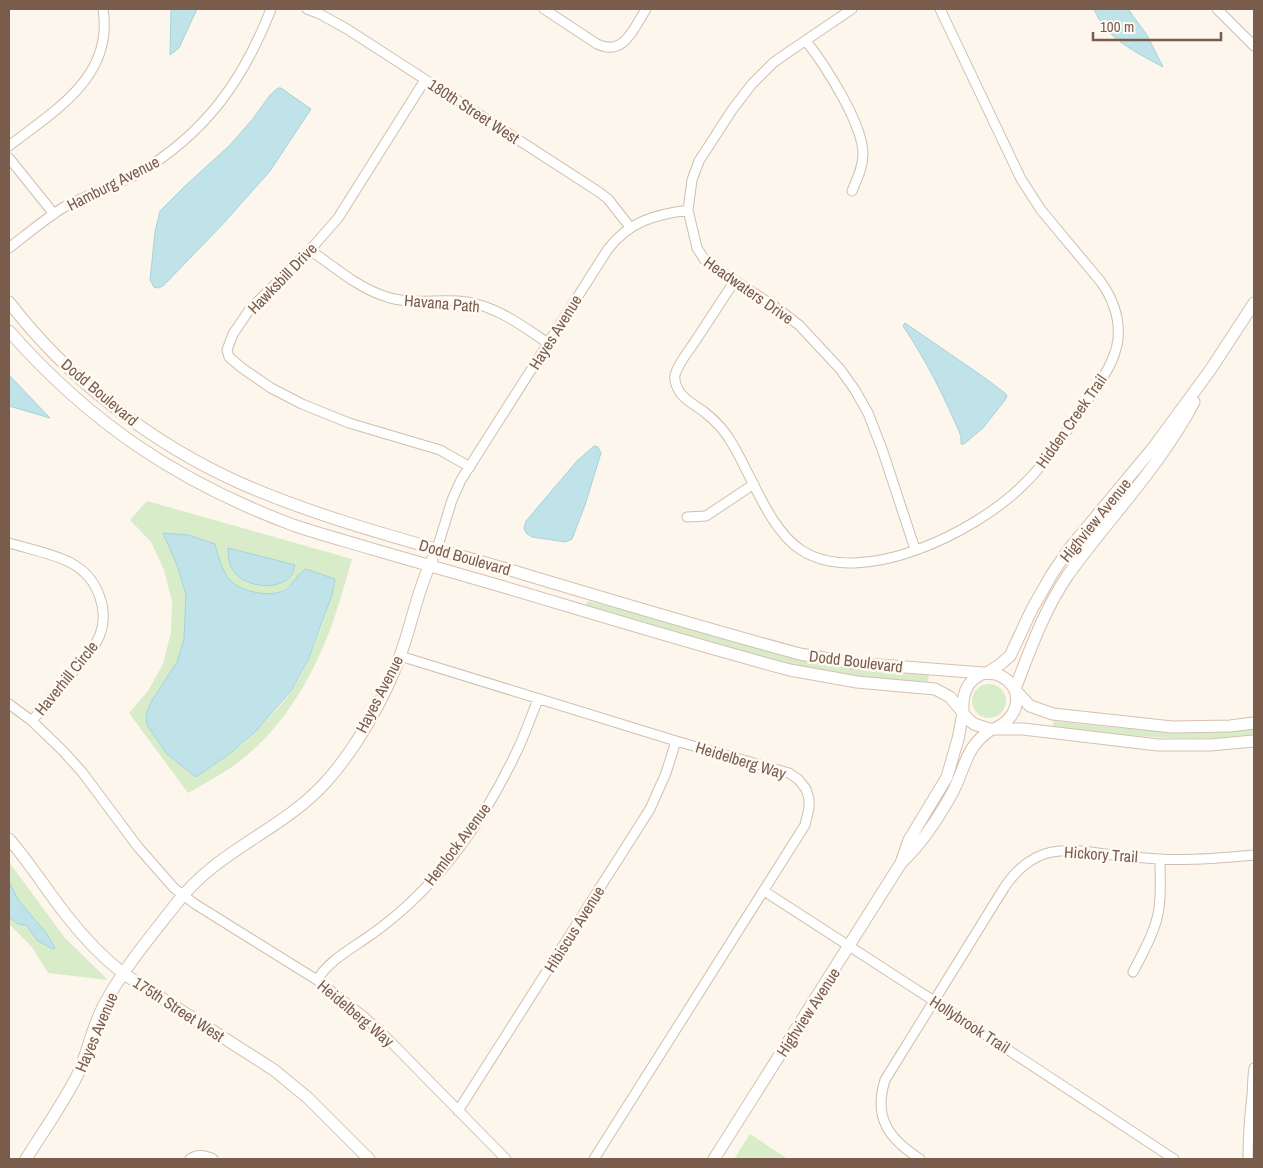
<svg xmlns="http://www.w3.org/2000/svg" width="1263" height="1168" font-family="'Archivo Narrow',sans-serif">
	<rect width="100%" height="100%" fill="#fdf6ec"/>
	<!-- green -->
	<path fill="#d8ecc9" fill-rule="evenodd" d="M147,501l205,58c-8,27 -15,55 -26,81 -17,42 -44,87 -80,116 -17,15 -39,26 -58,37l-59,-80 19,-22 15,-27 8,-32 1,-31 -8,-31 -13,-28 -21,-22zM163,533l25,2 26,9c4,10 9,29 16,36 5,5 12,7 18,10 23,9 41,3 53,-19l34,9c-8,36 -23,79 -43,110 -9,14 -23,28 -35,40 -17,19 -40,32 -61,46l-39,-38 -10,-13 4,-23 26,-40 7,-23 2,-44 -9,-30zM228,557l40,29c-22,-3 -32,-8 -40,-29z
		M588,601c70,16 139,40 209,58 43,11 87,13 132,15l-1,8 -67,-5 -58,-10 -29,-7 -188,-55z
		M972 701a17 17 0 1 1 34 0a17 17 0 1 1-34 0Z
		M1054,721c68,7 132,16 200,7v7c-68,9 -134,-1 -202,-8z
		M9,862l56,76 43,42 -60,-7 -16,-26 -23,-23v-7l9,7 8,1 12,16 15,8 1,-1c-11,-19 -41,-46 -45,-66 -2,-6 0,-14 0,-20z
		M750,1134l38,25h-54z"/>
	<!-- water -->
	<path fill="#bfe3e8" stroke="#a5d3da" d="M171,9h26l-18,39 -9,7z
		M1094,9h34l19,26 16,32c-27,-15 -57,-28 -69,-58z
		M278,88h3l30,21 -41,62 -49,55 -58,60 -5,2 -4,-1 -4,-7 5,-48 5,-21 25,-25 44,-40 23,-26 18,-25z
		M905,323l80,55 21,16 1,2 -2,4 -22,28 -19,16h-3v-8c-16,-38 -35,-76 -58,-110z
		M9,375l41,43 -41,-12z
		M594,446l4,1 3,6 -16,52 -13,34 -6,3 -34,-5 -6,-4 -2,-5 2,-7 51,-60z
		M163,533l25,2 27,9c3,11 7,27 15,36 12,12 40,18 55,10 9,-6 12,-17 21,-21l29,10 -3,16 -23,63 -18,33 -35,40 -24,21 -36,25 -29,-23 -20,-29 -1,-10 5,-13 26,-40 7,-23 2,-44 -9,-30z
		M228,548l67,17c-1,3 -2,8 -4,11 -13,15 -43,11 -55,-2 -7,-7 -8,-17 -8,-26z
		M9,882l10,19 28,33 8,14 -2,1 -15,-8 -12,-16 -8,-1 -9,-7z"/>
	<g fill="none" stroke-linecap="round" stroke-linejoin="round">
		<!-- stream -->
		<path stroke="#a5d3da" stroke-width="2.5" d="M1253,316h1"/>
		<!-- street casing -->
		<g stroke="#d1beb0" stroke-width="11">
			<path id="street" d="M307,9l13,5 27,15 252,163 9,7 22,28
				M544,9l53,35c27,13 37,-16 49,-35
				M852,9l-65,44 -14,10 -21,21 -20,26 -33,51 -7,19 -4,30 9,38 9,14 68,44 25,19 41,44 15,21 13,23 14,36 33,100
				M1217,9l37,37
				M806,41c19,24 57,83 57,113 0,13 -6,25 -11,37
				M425,80l-87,138 -28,32 -60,59 -17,25 -6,16 2,7 13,11 29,20 31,16 47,19 91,27 30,17
				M9,146c46,-36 105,-69 94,-137
				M9,158l45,56
				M9,248c18,-14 36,-29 55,-41 23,-13 50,-20 73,-33 68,-40 106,-93 134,-165
				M310,250c23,16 47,37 74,46 28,10 55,2 83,6 31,5 55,24 81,41
				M734,282c-13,20 -27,41 -40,61 -7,10 -16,21 -19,32 -1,6 2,14 6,19 6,7 15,12 22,17 12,9 23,21 30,34 19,32 37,85 68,105 61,39 173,-18 219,-62 26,-24 45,-54 65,-84 13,-20 30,-40 33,-65 2,-21 -5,-40 -17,-57l-60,-72 -20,-31 -81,-170
				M687,517l19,-1 48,-32
				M9,543c20,6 43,10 62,20 27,14 41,50 26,78 -5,10 -14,18 -21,27 -15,18 -30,35 -44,53
				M437,549l15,-49 9,-20 147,-231c22,-28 46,-34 80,-39
				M400,656l276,85 113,32 9,6 8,10 3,10v9l-4,17 -211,334
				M9,704l23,17 31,30 19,21 56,75 36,41 21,16 122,76 46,36 19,17 124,126
				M764,891l170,110 240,158
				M1133,972c8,-16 18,-32 23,-50 6,-20 4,-42 4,-63
				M317,980c12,-20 36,-32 55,-46 13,-9 26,-20 38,-31 44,-41 79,-94 105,-148 9,-18 16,-38 23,-56
				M458,1111l192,-302 16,-36 10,-32
				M190,1159c7,-5 15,-4 23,0
				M920,1159c-31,-20 -47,-41 -35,-79l119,-192c32,-48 66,-39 116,-32 13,1 26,2 38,3 32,2 65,-1 96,-4
				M1248,1159c0,-19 1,-36 3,-55 2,-12 1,-24 3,-36"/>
		</g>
		<!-- secondary casing -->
		<g stroke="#d6c0b0" stroke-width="13">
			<path id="secondary" d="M9,302c59,77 142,141 231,181 87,38 180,61 270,87 97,29 193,58 290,84l54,9 142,11c29,10 26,42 0,54
				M9,331c81,92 169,151 284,194 26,9 53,16 79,24 42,12 84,24 125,36 98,29 195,59 293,85l67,12 78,7 15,8 18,22 6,5 15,5h34l135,16h52l44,-4
				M987,673l11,-7 12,-10 22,-47 20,-35 17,-25 84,-101 58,-79 43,-66
				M1015,689c15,-39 29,-79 53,-114 42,-58 93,-110 126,-173
				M1016,691l14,15 23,8 119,13 58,-1 24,-3
				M963,711c-1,-18 4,-31 21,-38
				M9,839c21,24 38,52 58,77 17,22 35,41 57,58l150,96 34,28 61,61
				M902,862c19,-18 35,-42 48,-65 16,-27 13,-49 42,-68
				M26,1159c17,-27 36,-54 51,-83 11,-23 15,-49 27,-71 19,-36 47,-69 72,-101 42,-55 104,-72 149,-121 30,-33 60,-85 75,-127 12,-32 17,-65 32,-96
				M714,1159l187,-296 8,-23 38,-63 11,-38 5,-26"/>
		</g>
		<!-- street -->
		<use href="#street" stroke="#fff" stroke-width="9"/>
		<!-- secondary -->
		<use href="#secondary" stroke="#fff" stroke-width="11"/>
	</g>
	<g text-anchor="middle" stroke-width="5" stroke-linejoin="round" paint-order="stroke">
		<!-- street labels -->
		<g font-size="16" fill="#7a5c4d" stroke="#fffaf3">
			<text transform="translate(474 111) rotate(33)" y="6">180th Street West</text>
			<text transform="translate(113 183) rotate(-27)" y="6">Hamburg Avenue</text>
			<text transform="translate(282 278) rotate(-46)" y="6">Hawksbill Drive</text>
			<text transform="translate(749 290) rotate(35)" y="6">Headwaters Drive</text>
			<text transform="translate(442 303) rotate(5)" y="6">Havana Path</text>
			<text transform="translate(555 332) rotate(-58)" y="6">Hayes Avenue</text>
			<text transform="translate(100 392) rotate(40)" y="6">Dodd Boulevard</text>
			<text transform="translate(1071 421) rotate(-55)" y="6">Hidden Creek Trail</text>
			<text transform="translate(1095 520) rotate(-51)" y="6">Highview Avenue</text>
			<text transform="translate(465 557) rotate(16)" y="6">Dodd Boulevard</text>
			<text transform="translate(856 661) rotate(7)" y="6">Dodd Boulevard</text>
			<text transform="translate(66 678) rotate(-51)" y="6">Haverhill Circle</text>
			<text transform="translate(379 694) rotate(-63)" y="6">Hayes Avenue</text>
			<text transform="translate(741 760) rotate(17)" y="6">Heidelberg Way</text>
			<text transform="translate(457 844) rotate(-53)" y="6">Hemlock Avenue</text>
			<text transform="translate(1101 854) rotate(4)" y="6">Hickory Trail</text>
			<text transform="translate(574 929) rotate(-58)" y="6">Hibiscus Avenue</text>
			<text transform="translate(179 1009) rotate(33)" y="6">175th Street West</text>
			<text transform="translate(808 1012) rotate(-57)" y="6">Highview Avenue</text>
			<text transform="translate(356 1013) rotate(40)" y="6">Heidelberg Way</text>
			<text transform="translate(970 1024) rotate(33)" y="6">Hollybrook Trail</text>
			<text transform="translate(96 1032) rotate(-67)" y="6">Hayes Avenue</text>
		</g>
	</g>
	<!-- border -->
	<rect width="1263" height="1168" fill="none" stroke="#7a5c4d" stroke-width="20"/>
	<!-- scale -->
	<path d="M1093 32v8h128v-8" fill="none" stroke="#7a5c4d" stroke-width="2.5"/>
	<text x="1100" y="32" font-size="15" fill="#7a5c4d" stroke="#fffaf3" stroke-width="4" paint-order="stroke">100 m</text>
</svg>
